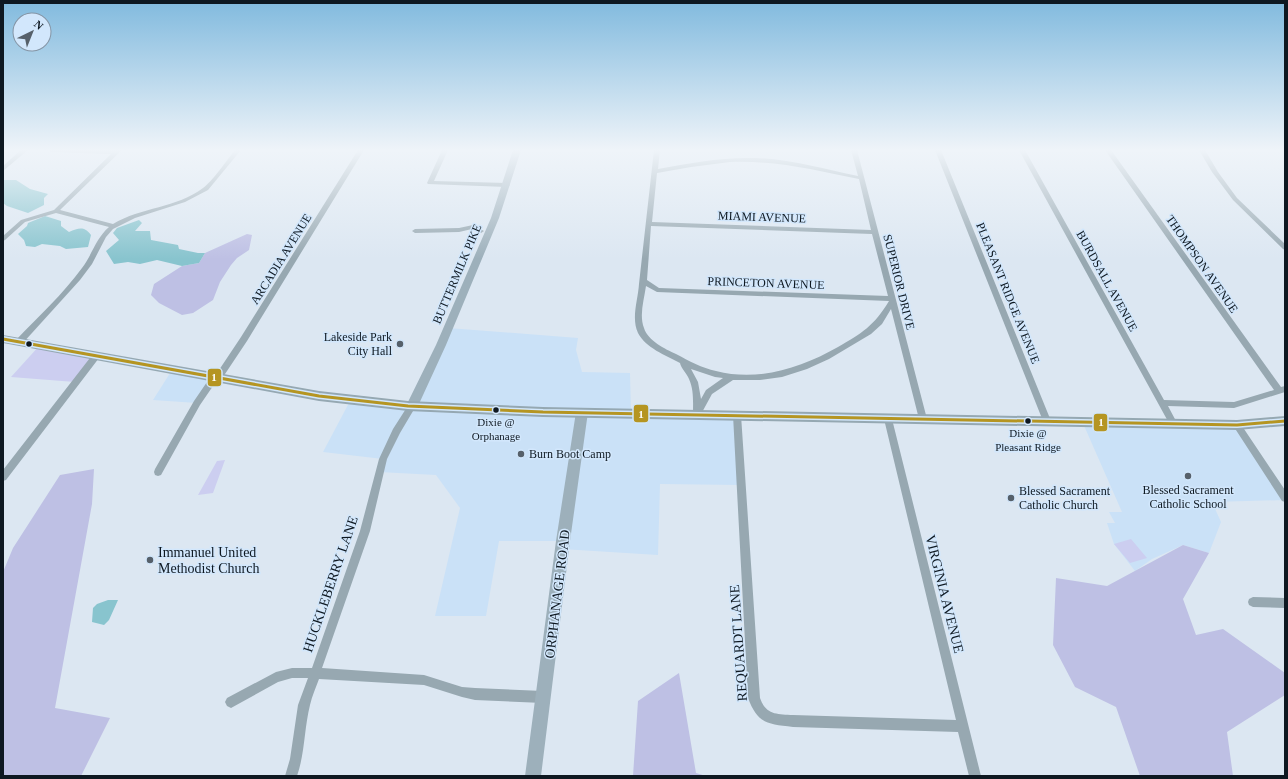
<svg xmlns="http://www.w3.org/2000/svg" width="1288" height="779" font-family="'Times New Roman',serif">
	<rect width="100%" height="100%" fill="#dce7f2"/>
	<!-- built -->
	<path fill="#cae1f7" d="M448,328l130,10 -2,12 6,22 48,1 1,40 106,2 4,70 -81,-1 -2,71 -96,-6 1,-8h-64l-13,75h-51l25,-108 -24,-33 -57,-3 4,-13 -60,-7 27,-51 62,4z
		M172,370l46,8 -21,25 -44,-3z
		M1082,421l155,4 48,75 -73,2 9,20 -12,31 -26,-8 -31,14 -17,12 -21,-27 -7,-21h8l-6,-11h13z"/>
	<!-- green -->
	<path fill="#cccef0" d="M40,345l56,11 -21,26 -64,-5z
		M225,460l-12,33 -15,2 19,-34z
		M1131,539l16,19 -17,5 -16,-19z"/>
	<!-- forest -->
	<path fill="#bec0e4" d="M247,234l5,1 -3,15 -12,8 -6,7 -11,17 -7,18 -20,13 -11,2 -23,-12 -8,-8 3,-11 28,-18 17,-3 6,-10z
		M94,469l-2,35 -37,204 55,10 -29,58h-78v-204l10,-24 47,-73z
		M1183,545l26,8 -26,46 13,36 27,-6 62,44v22l-58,37 6,44h-93l-24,-69 -41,-20 -22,-42 3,-67 51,8z
		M679,673l17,100 10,3h-73l5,-75z"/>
	<!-- water -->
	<path fill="#88c4ce" d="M3,180h13l14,9 18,5 -4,4v7l-16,8 -21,-7 -4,-3z
		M45,216l16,5v5l8,6c10,-4 15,-6 22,3l-3,12 -22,2 -6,-3 -18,-2 -7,3 -9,-1 -2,-6 -6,-6 9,-8 1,-3z
		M139,220l3,3 -7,8h15l1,9 27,5 1,4 19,4h7l-6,10 -17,3 -25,-6 -17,4 -12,-2 -14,2 -8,-13 13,-11 -6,-7 4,-5z
		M108,600h10l-9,20 -5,5 -12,-3 1,-14 4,-4z"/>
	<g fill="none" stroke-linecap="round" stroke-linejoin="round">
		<!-- minor -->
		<path fill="#97a8b1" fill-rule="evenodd" d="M21,150h7l-25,21v-5z
			M48,150h74l-62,60 53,14c28,-17 64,-16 90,-36 9,-6 24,-28 32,-38h6l-33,40 -23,12 -50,16 -22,11 -7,8 -14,27 -12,16 -58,64h-6l-1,-2 1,-2c23,-24 47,-46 66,-72 10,-13 14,-30 27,-41l-53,-14 -31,9 -20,18 -2,1v-5l18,-16 33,-10 57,-56 -60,-2z
			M358,150h6l-117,191 -26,39 -8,6 -13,19 -39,70 -3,1 -3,-1 -1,-3 1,-3 39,-68 13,-19 8,-6 26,-39z
			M442,150h6l-14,31 73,2 3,2 -3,2 -79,-3 -1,-1z
			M654,150h6l-2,19c32,-6 64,-12 97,-11 35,1 69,11 103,18l-7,-26h6l70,269 -1,2h-6l-1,-2 -28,-110 -9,15 -11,10 -42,25 -22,10 -25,8 -22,3h-27l-21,14 -12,22h-6l-1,-2c0,-12 1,-24 -4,-35 -2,-5 -8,-11 -9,-16 -15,-8 -34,-15 -42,-30 -7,-15 0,-33 1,-49 5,-45 10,-89 15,-134zM730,162c44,-2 85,8 129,17l12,51 -219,-8 5,-49 34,-6zM651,226l221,8 16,62 -229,-8 -12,-8zM646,286l11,6 232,9c-15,25 -27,32 -51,46 -37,21 -80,35 -122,24 -14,-3 -27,-10 -40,-17 -11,-5 -28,-13 -32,-26 -5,-13 0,-28 2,-42zM691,369l24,8 8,1 -17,12 -5,9 -3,-17z
			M935,150h6l110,271 -1,2h-6l-1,-2z
			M1019,150h6l139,250 70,2 40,-12 -169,-240h6l170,237 4,-1v6l-51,16 -66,-2 9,17 -1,2h-6z
			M1199,150h6l13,22 19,26 48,46v6l-2,-1 -50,-49 -21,-28z
			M473,225l11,6 -3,2 -9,-4 -13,3 -44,1 -3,-2 3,-2 44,-1z
			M96,353l3,1 1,2 -1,2 -93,122 -3,1v-11l90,-116z
			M412,403l3,1 1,2 -16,27 -13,26 -17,72 -48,137 102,7 38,12 13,1 68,3 4,2 2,4 -2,4 -4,2 -68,-3 -13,-3 -38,-12 -105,-6c-3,8 -7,17 -9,26 -6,24 -5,48 -13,71h-12l5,-17 8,-54 10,-27h-16l-14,4 -47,26 -4,-2 -2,-4 2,-4 49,-26 16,-4h20l48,-137 19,-72 14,-30 16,-25z
			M737,412l3,1 1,2 19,283c6,17 17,16 33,17l163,5 -72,-301 1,-2h6l1,2 89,357h-12l-11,-44 -165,-5c-26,-3 -35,-3 -45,-29l-15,-283 1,-2z
			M1237,422l3,1 45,67v12l-3,-1 -48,-74 -1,-2 1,-2z
			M1253,597l32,1v10l-32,-1 -4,-2 -1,-3 1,-3z"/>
		<!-- secondary -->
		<path fill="#9db0bb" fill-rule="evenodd" d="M513,150h8l-22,68 -53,127 -28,61 -2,3 -4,1 -4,-1 -2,-3 30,-61 55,-127z
			M582,408l4,1 2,3 -18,129 -29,235h-16l31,-235 20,-129 2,-3z"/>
		<!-- primary -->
		<path fill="#95a8b2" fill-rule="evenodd" d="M3,335l316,56 89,10 135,6 694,13 48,-4v10l-48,4 -694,-13 -135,-6 -89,-10 -316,-58z"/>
		<!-- bus-1 casing -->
		<g stroke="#d2e7fc" stroke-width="6">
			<path id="bus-1" d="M3,339l316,57 89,10 135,6 694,13 48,-4"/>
		</g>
		<!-- bus-1 -->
		<use href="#bus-1" stroke="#b59522" stroke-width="3"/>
	</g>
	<!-- sky -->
	<linearGradient id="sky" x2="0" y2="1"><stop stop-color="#81bade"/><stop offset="0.58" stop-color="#eff4f9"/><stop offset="1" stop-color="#eff4f9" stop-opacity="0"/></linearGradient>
	<rect width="1288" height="259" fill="url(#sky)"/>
	<!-- markers -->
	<g fill="#0e1821" stroke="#d2e7fc" stroke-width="1.5">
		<circle cx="29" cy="344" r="3.5"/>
		<circle cx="496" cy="410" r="3.5"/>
		<circle cx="1028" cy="421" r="3.5"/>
	</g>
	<g fill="#56606a" stroke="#d2e7fc" stroke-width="1.5">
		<circle cx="400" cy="344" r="4"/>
		<circle cx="521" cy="454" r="4"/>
		<circle cx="1188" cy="476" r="4"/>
		<circle cx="1011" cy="498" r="4"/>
		<circle cx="150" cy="560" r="4"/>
	</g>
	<g text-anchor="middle" stroke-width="3" stroke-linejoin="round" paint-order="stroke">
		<!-- bus labels -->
		<g font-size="11" fill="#0e1821" stroke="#d2e7fc">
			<text x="496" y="426">Dixie @<tspan x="496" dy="14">Orphanage</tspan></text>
			<text x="1028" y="437">Dixie @<tspan x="1028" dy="14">Pleasant Ridge</tspan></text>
		</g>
		<!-- street labels -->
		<g font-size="12" fill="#0e1821" stroke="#d2e7fc">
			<text transform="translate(762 217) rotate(2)" y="4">MIAMI AVENUE</text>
			<text transform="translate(281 259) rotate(-58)" y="4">ARCADIA AVENUE</text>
			<text transform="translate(1202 264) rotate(55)" y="4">THOMPSON AVENUE</text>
			<text transform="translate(457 274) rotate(-67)" y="4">BUTTERMILK PIKE</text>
			<text transform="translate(1107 281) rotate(61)" y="4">BURDSALL AVENUE</text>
			<text transform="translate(899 282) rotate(76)" y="4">SUPERIOR DRIVE</text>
			<text transform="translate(766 283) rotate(2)" y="4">PRINCETON AVENUE</text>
			<text transform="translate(1008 293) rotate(68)" y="4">PLEASANT RIDGE AVENUE</text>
		</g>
		<!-- poi labels -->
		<g font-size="12" fill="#0e1821" stroke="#d2e7fc" text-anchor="start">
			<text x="392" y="341" text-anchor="end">Lakeside Park<tspan x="392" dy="14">City Hall</tspan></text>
			<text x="529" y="458">Burn Boot Camp</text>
			<text x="1188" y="494" text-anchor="middle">Blessed Sacrament<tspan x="1188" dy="14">Catholic School</tspan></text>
			<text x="1019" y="495">Blessed Sacrament<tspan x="1019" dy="14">Catholic Church</tspan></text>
		</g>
		<!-- near-poi labels -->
		<g font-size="14" fill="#0e1821" stroke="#d2e7fc" text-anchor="start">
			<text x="158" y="557">Immanuel United<tspan x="158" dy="16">Methodist Church</tspan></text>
		</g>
		<!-- near-street labels -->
		<g font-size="14" fill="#0e1821" stroke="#d2e7fc">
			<text transform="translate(330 584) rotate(-71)" y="5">HUCKLEBERRY LANE</text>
			<text transform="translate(557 594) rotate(-83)" y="5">ORPHANAGE ROAD</text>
			<text transform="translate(945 594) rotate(76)" y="5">VIRGINIA AVENUE</text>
			<text transform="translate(738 643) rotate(-94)" y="5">REQUARDT LANE</text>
		</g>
	</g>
	<g stroke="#d2e7fc" stroke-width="1.5">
		<rect x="207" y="368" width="15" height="19" rx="4" fill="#b59522"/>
		<rect x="633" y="404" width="16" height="19" rx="4" fill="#b59522"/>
		<rect x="1093" y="413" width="15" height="19" rx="4" fill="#b59522"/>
	</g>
	<g font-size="11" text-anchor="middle" font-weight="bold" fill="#fff">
		<text x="214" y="381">1</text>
		<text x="641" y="418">1</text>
		<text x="1101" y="426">1</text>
	</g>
	<!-- border -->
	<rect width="1288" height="779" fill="none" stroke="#0e1821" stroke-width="8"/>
	<!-- north arrow -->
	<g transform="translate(32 32) rotate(43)"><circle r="19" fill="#d2e7fc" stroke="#8494a4"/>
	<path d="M0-3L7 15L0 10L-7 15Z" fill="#56606a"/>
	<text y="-6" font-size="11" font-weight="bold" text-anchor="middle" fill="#0e1821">N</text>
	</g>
</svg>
